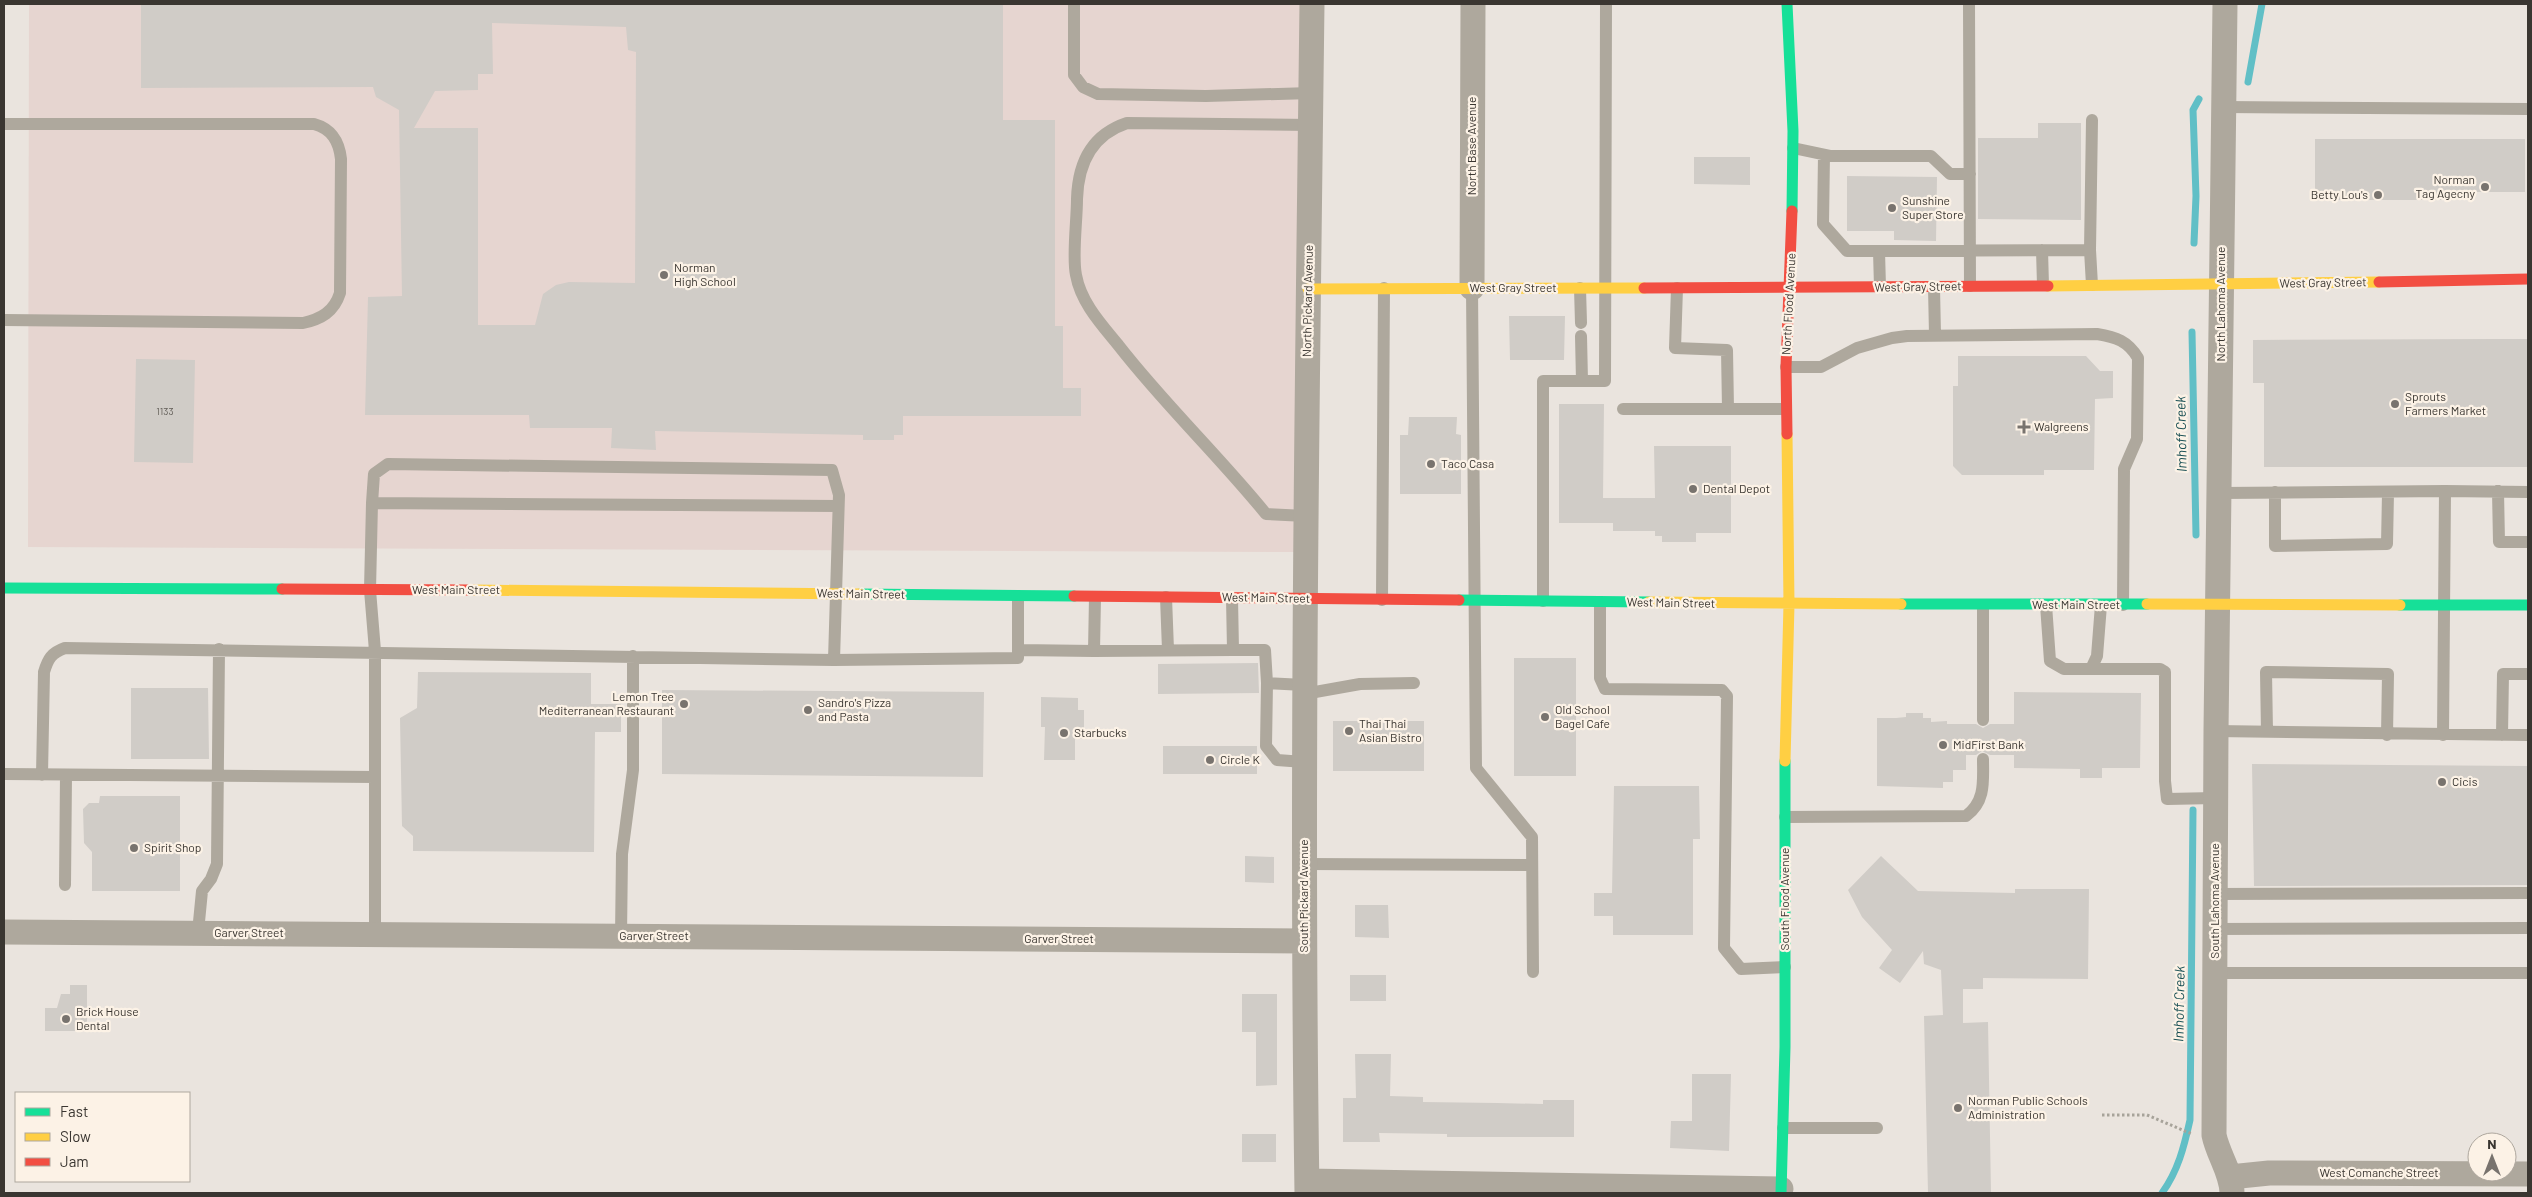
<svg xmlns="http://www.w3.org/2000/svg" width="2532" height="1197" font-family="Barlow,sans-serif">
	<rect width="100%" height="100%" fill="#eae4de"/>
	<!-- education -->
	<path fill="#e6d5d0" d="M29,4h1271l-2,548 -1270,-5z"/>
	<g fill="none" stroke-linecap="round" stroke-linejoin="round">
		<!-- stream -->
		<path stroke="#61bfc6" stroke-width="7" d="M2248,82l14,-78
			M2194,243l2,-47 -3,-86 6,-11
			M2192,332l4,203
			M2162,1193c16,-22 22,-46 28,-73l3,-310"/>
	</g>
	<!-- building -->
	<path fill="#d0ccc7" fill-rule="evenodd" d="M141,4h862v116h52v206h8v62h18v28h-178v19h-9v5h-31v-5l-208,-4 1,19 -45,-2 1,-20h-82l-1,-13h-164l3,-118 34,-1 -3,-186 -23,-13 -3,-10 -232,1zM492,23l134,4 2,23 8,2 -1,231 -66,-1 -13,3 -13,9 -8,31h-57v-197h-64l21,-37 43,-1v-16h15z
		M2038,123h43v97l-103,-1v-81h60z
		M2315,139h210v53h-70v8h-140z
		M1694,157h56v28l-56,-1z
		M1847,176l90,1 -1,64 -42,-1v-9h-47z
		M1509,316h56l-1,44h-54z
		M2496,339h32v128h-264v-84h-11v-43z
		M1958,356h128l14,15h13v27l-18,1 -1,71h-50v5h-82l-9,-9v-80h5z
		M136,359l59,1 -2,103 -59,-1z
		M1559,404h45l-1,94h52l-1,-52h77v87h-35v9h-34v-6h-7v-5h-42v-8h-54z
		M1409,417h48l-1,17 5,1v59h-61v-59h8z
		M1514,658h62v118h-62z
		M1258,663l1,30 -101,1v-30z
		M418,672l173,1v31h30v28h-26l-1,120 -181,-1v-15l-11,-10 -2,-108 17,-10z
		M131,688h77l1,71h-78z
		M662,690l322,2 -1,85 -321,-3z
		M2014,692l127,1 -1,75h-38v10h-22v-9l-66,-1v-13h-24l-8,-4 -6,4h-10v15h-13v12h-10v6l-66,-2v-68h19l10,-1v-4h17v5h8v4l16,-1v3h29l7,4 7,-4h24z
		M1041,697l37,1v12h6v29h-9v21h-31l1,-33h-4z
		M1333,721h91v50h-91z
		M1163,746h94v28h-94z
		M2252,764l276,2v119l-274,1z
		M1614,786h85l1,53h-7v96h-80v-19h-19v-23h18z
		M100,796h80v95h-88v-39l-8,-9 -1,-34 6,-6h10z
		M1245,856l29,1v26l-29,-1z
		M1881,856l37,35 97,2v-4h74l-1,90 -105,-1v11h-20v34l25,-1 3,171h-63l-4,-177 19,-1 -2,-45 -17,-6 -1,-13 -23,32 -21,-15 13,-18 -30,-33 -14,-27z
		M1355,905h33l1,33 -34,-1z
		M1350,975h36v26h-36z
		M70,985h17v46h-42v-23h12l4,-14h9z
		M1242,994h35v91l-21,1v-54h-14z
		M1355,1054h36l-1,42 33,1v5l74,1 46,1v-4h31v37h-127v-3l-68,-1 1,9h-37v-44h13z
		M1692,1074h39l-2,77 -59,-3 1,-27h21z
		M1242,1134h34v28h-34z"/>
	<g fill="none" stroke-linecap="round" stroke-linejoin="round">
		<!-- path -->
		<path stroke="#a7a39a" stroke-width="3" stroke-dasharray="2.5 2.5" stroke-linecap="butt" d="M2102,1115h45l45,19"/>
		<!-- lane -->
		<path stroke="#aea89d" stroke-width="12" d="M1074,4v71l9,12 15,7 108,2 105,-3
			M1969,4l1,282
			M2223,107l305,2
			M4,124h310c18,5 25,17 27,35l-1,134c-6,19 -19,26 -37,30l-299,-3
			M1793,148l38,8h100l19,18h20
			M1824,155l-1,69 24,27 243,-1 2,-130
			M2042,250l1,35
			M2090,250l2,35
			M1879,251l1,36
			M1934,287l1,48
			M1472,288l4,480 56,69 1,135
			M1580,288l1,35
			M1677,288l-2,60 52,2 1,59h58
			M1581,336l1,45
			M1786,367h35l36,-19 35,-10 15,-2 190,-2c19,3 31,7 41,24l-1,81 -13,30 -1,136
			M1623,409h105
			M2498,491l1,51h29
			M2275,492v54l112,-2 1,-51
			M2220,493l225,-2
			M372,503l-2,87 5,61v283
			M1306,516l-40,-2c-47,-58 -101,-109 -147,-168 -17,-21 -38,-43 -43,-71 -4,-19 1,-54 1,-76 1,-35 14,-64 50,-76l184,2
			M1166,597l2,53
			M1382,600l2,-312
			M1543,601v-220h62l1,-377
			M1600,602v76l5,11 117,1 5,6 -3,252 17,21 44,-2
			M2046,605l4,56 14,8h27l6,-13 4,-51
			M1018,650l76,1 1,-54
			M1233,650h32l2,33 37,2
			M1094,651l139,-1 -1,-52
			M834,660l5,-165 -7,-25 -444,-6 -14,10 -2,29 466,3
			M2091,669h69l5,3v109l2,18 48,-1
			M1267,683l-1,63 11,14 27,2
			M1304,694l56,-10 54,-1
			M1983,720v-115
			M2216,731l312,4
			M2267,732l-1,-60 122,2 -1,61
			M2443,735l2,-244 83,1
			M2502,735l1,-61h25
			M4,774l371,3
			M42,775l2,-103c4,-13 7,-19 21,-24l769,12 184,-2v-62
			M1785,817l181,-1c20,-15 17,-35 17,-57
			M1304,864l228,1
			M65,885l1,-110
			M2215,894l313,-1
			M2214,929l314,-1
			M198,932l4,-41 9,-12 6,-15 2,-215
			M621,936l1,-82 11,-84v-114
			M2214,973h314
			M1783,1128h94"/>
		<!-- street -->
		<path stroke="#aea89d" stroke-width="25" d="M2225,4l-9,727 -2,404c4,20 18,38 18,58
			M1472,288l1,-284
			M4,932l1300,9
			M2230,1177l39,-4 259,1
			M1307,1181l474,8
			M1307,1193c-6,-396 0,-793 5,-1189"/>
		<!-- fast -->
		<path stroke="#16e098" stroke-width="11" d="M1787,4l6,127 -1,80
			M4,588l278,1
			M860,594l214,2
			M1459,600l190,2
			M1901,604h246
			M2400,605h128
			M1781,1193l4,-146v-286"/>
		<!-- slow -->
		<path stroke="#ffcf43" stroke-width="11" d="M2048,286l331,-4
			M1308,289l336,-1
			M472,590l388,4
			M1649,602l252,2
			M2147,604l253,1
			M1785,761l4,-157 -2,-170"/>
		<!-- jam -->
		<path stroke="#f24e42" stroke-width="11" d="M2379,282l149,-3
			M1644,288l404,-2
			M1787,434l-1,-67 6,-156
			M282,589l190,1
			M1074,596l385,4"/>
	</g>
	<!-- markers -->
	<g fill="#78736e" stroke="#fcf2e6" stroke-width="2">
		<circle cx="2485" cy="187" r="5"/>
		<circle cx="2378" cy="195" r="5"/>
		<circle cx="1892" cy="208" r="5"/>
		<circle cx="664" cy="275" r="5"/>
		<circle cx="2395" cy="404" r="5"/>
		<path d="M2021.5 419.5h5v5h5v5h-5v5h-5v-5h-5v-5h5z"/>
		<circle cx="1431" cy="464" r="5"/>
		<circle cx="1693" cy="489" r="5"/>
		<circle cx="684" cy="704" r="5"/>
		<circle cx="808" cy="710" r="5"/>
		<circle cx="1545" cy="717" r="5"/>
		<circle cx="1349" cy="731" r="5"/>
		<circle cx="1064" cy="733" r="5"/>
		<circle cx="1943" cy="745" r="5"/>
		<circle cx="1210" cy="760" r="5"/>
		<circle cx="2442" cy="782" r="5"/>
		<circle cx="134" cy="848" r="5"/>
		<circle cx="66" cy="1019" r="5"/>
		<circle cx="1958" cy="1108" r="5"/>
	</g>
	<g text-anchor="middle" stroke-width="4.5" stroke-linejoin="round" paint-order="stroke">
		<!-- number labels -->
		<g font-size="10" fill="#605c56">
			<text x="165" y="415">1133</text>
		</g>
		<!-- street labels -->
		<g font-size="12" fill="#3a3631" stroke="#fcf2e6">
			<text transform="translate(1472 146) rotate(-90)" y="4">North Base Avenue</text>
			<text transform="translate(2323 283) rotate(-1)" y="4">West Gray Street</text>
			<text transform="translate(1918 287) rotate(-1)" y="4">West Gray Street</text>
			<text x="1513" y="292">West Gray Street</text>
			<text transform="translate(1308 301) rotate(-89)" y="4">North Pickard Avenue</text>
			<text transform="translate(1789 304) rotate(-87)" y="4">North Flood Avenue</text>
			<text transform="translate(2221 304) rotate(-90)" y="4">North Lahoma Avenue</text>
			<text x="456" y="594">West Main Street</text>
			<text transform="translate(861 594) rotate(1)" y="4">West Main Street</text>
			<text transform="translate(1266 598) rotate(1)" y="4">West Main Street</text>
			<text transform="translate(1671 603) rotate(1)" y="4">West Main Street</text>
			<text x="2076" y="609">West Main Street</text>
			<text transform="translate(1304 896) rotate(-90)" y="4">South Pickard Avenue</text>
			<text transform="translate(1785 899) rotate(-90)" y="4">South Flood Avenue</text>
			<text transform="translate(2215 901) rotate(-90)" y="4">South Lahoma Avenue</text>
			<text x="249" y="937">Garver Street</text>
			<text x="654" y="940">Garver Street</text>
			<text x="1059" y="943">Garver Street</text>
			<text x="2379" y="1177">West Comanche Street</text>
		</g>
		<!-- poi labels -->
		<g font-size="12" fill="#3a3631" stroke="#fcf2e6" text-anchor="start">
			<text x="2475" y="184" text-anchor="end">Norman<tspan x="2475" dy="14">Tag Agecny</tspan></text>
			<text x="2368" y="199" text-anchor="end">Betty Lou's</text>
			<text x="1902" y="205">Sunshine<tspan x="1902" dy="14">Super Store</tspan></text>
			<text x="674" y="272">Norman<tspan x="674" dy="14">High School</tspan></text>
			<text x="2405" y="401">Sprouts<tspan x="2405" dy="14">Farmers Market</tspan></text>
			<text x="2034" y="431">Walgreens</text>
			<text x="1441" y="468">Taco Casa</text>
			<text x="1703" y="493">Dental Depot</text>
			<text x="674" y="701" text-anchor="end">Lemon Tree<tspan x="674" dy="14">Mediterranean Restaurant</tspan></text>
			<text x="818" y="707">Sandro's Pizza<tspan x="818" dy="14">and Pasta</tspan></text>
			<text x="1555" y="714">Old School<tspan x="1555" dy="14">Bagel Cafe</tspan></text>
			<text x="1359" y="728">Thai Thai<tspan x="1359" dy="14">Asian Bistro</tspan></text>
			<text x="1074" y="737">Starbucks</text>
			<text x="1953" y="749">MidFirst Bank</text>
			<text x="1220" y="764">Circle K</text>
			<text x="2452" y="786">Cicis</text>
			<text x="144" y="852">Spirit Shop</text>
			<text x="76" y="1016">Brick House<tspan x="76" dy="14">Dental</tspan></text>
			<text x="1968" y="1105">Norman Public Schools<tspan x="1968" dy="14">Administration</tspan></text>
		</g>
		<!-- water labels -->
		<g font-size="14" font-style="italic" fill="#1a5055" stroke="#fcf2e6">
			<text transform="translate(2181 434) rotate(-91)" y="5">Imhoff Creek</text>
			<text transform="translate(2179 1004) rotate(-89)" y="5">Imhoff Creek</text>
		</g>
	</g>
	<!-- border -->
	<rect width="2532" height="1197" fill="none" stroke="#3a3631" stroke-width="10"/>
	<!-- legend -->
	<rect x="15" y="1092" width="175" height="90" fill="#fcf2e6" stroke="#aea79e"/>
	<rect x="25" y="1108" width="25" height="8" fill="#16e098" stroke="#aea79e"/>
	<text x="60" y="1117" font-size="15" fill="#3a3631">Fast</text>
	<rect x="25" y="1133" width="25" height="8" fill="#ffcf43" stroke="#aea79e"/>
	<text x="60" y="1142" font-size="15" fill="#3a3631">Slow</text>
	<rect x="25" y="1158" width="25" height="8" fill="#f24e42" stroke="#aea79e"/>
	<text x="60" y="1167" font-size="15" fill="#3a3631">Jam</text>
	<!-- north arrow -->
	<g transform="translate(2492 1157)"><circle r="24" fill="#fcf2e6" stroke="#aea79e"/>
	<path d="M0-4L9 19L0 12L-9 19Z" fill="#78736e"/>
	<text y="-8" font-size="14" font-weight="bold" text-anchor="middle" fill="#3a3631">N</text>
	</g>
</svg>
